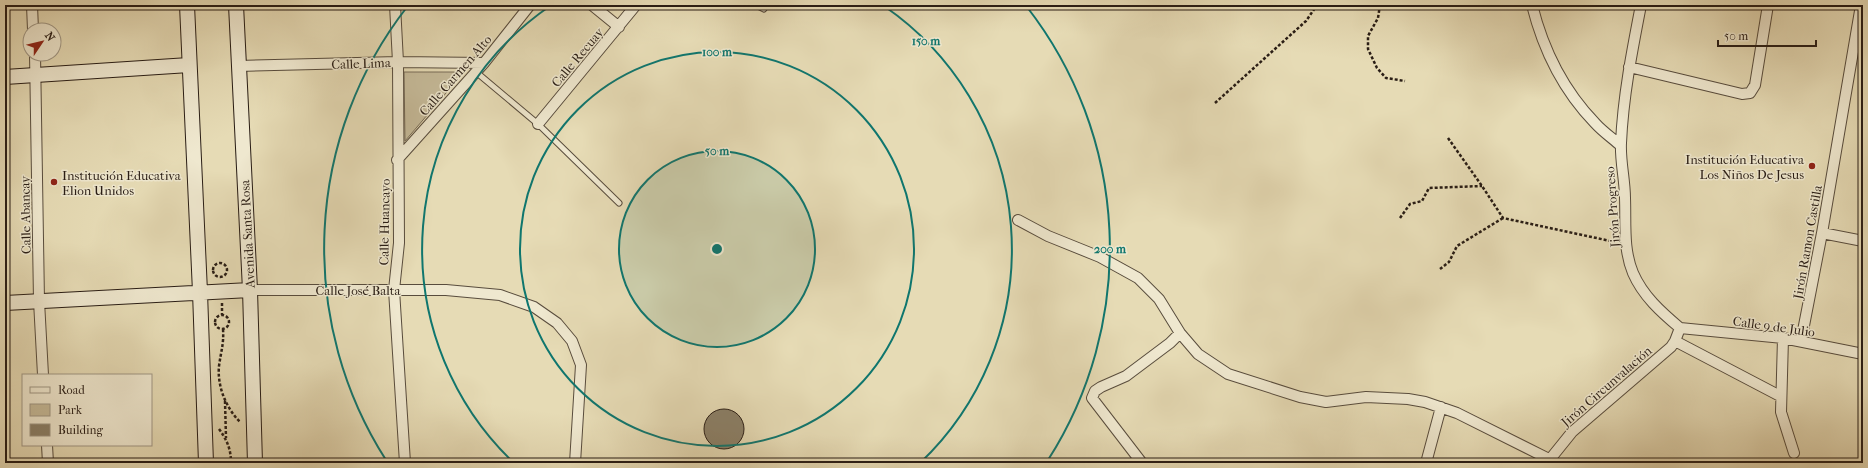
<svg xmlns="http://www.w3.org/2000/svg" width="1868" height="468" font-family="'IM FELL French Canon',serif">
	<rect width="100%" height="100%" fill="#e6dbb5"/>
	<filter id="stains"><feTurbulence type="fractalNoise" baseFrequency=".005" numOctaves="4"/><feColorMatrix values="0 0 0 0 .2 0 0 0 0 .09 0 0 0 0 .02 0 0 0 .5 -.17"/></filter>
	<radialGradient id="worn" r=".72"><stop offset=".6" stop-color="#630" stop-opacity="0"/><stop offset="1" stop-color="#630" stop-opacity=".3"/></radialGradient>
	<!-- green -->
	<path fill="#c6bb9a" stroke="#786c58" d="M404,72h60l-59,69z"/>
	<!-- building -->
	<path fill="#8b8068" stroke="#291d15" d="M704 429a20 20 0 1 1 40 0a20 20 0 1 1-40 0Z"/>
	<g fill="none" stroke-linecap="round" stroke-linejoin="round">
		<!-- lane casing -->
		<g stroke="#584c3d" stroke-width="7">
			<path id="lane" d="M756,5l8,4
				M476,72l62,52 81,79"/>
		</g>
		<!-- street casing -->
		<g stroke="#584c3d" stroke-width="12">
			<path id="street" d="M32,5l1,25
				M395,5l3,57 1,181 -5,47 11,173
				M592,5l27,22
				M1532,5c11,44 31,85 63,118 7,8 17,15 25,22
				M1641,5c-9,46 -18,92 -20,138 -1,18 4,37 4,55 1,26 -2,51 8,75 10,23 28,39 47,55
				M35,54l4,247 4,74
				M238,66l160,-4 86,1
				M1629,67l113,27 8,-1 5,-8 13,-80
				M538,124l98,-119
				M397,160l87,-97 46,-58
				M1018,220l30,16 52,21 38,21 21,21 21,34 18,21 30,20 72,23 26,5 40,-5 42,2 17,3 32,11 92,46
				M1822,233l41,8
				M250,290h196l54,5 34,12 23,16 15,18 9,24 -6,98
				M1680,328l103,10 80,16
				M1783,338l-2,74 13,41
				M1675,341l105,55
				M1801,341l21,-108 39,-228
				M47,445l1,18
				M1142,463l-50,-65 3,-7 6,-4 25,-11 44,-33 10,-10
				M1426,463l15,-56
				M1547,463l25,-31 99,-85 4,-6 5,-13"/>
		</g>
		<!-- secondary casing -->
		<g stroke="#291d15" stroke-width="16">
			<path id="secondary" d="M187,5l13,287 6,171
				M236,5l14,285 5,173
				M5,77l184,-12
				M5,303l245,-13"/>
		</g>
		<!-- path -->
		<path stroke="#291d15" stroke-width="2.5" stroke-dasharray="3 2" stroke-linecap="butt" d="M1380,5l-2,13 -10,18v13l9,19 9,10 19,3
			M1215,103l91,-82 11,-16
			M1448,138l34,48 21,32 112,24
			M1400,218l10,-14 12,-3 7,-13 53,-2
			M213 270a7 7 0 1 1 14 0a7 7 0 1 1-14 0Z
			M1440,269l9,-7 8,-16 46,-28
			M222,303v12
			M215 322a7 7 0 1 1 14 0a7 7 0 1 1-14 0Z
			M223,329c1,15 -2,22 -4,37 -2,20 7,42 21,56
			M225,401l1,37
			M219,429c8,11 12,20 12,34"/>
		<!-- lane -->
		<use href="#lane" stroke="#efe8cf" stroke-width="5"/>
		<!-- street -->
		<use href="#street" stroke="#efe8cf" stroke-width="10"/>
		<!-- secondary -->
		<use href="#secondary" stroke="#efe8cf" stroke-width="14"/>
	</g>
	<!-- distance rings -->
	<circle cx="717" cy="249" r="98" fill="#0f766e" fill-opacity=".12"/>
	<g fill="none" stroke="#0f766e" stroke-width="2">
		<circle cx="717" cy="249" r="98"/>
		<circle cx="717" cy="249" r="197"/>
		<path d="M514 463A295 295 0 0 1 550 6M884 6A295 295 0 0 1 920 463"/>
		<path d="M386 460A393 393 0 0 1 407 7M1027 7A393 393 0 0 1 1048 460"/>
	</g>
	<!-- markers -->
	<g fill="#8f2418" stroke="#efe8cf" stroke-width="1.5">
		<circle cx="1812" cy="166" r="4"/>
		<circle cx="54" cy="182" r="4"/>
	</g>
	<g text-anchor="middle" stroke-width="3" stroke-linejoin="round" paint-order="stroke">
		<!-- street labels -->
		<g font-size="13" fill="#291d15" stroke="#efe8cf">
			<text transform="translate(577 57) rotate(-50)" y="5">Calle Recuay</text>
			<text transform="translate(361 63) rotate(-2)" y="5">Calle Lima</text>
			<text transform="translate(455 75) rotate(-49)" y="5">Calle Carmen Alto</text>
			<text transform="translate(1612 207) rotate(-94)" y="5">Jirón Progreso</text>
			<text transform="translate(25 215) rotate(-91)" y="5">Calle Abancay</text>
			<text transform="translate(384 222) rotate(-89)" y="5">Calle Huancayo</text>
			<text transform="translate(247 234) rotate(-93)" y="5">Avenida Santa Rosa</text>
			<text transform="translate(1807 242) rotate(-80)" y="5">Jirón Ramon Castilla</text>
			<text x="358" y="295">Calle José Balta</text>
			<text transform="translate(1774 326) rotate(8)" y="5">Calle 9 de Julio</text>
			<text transform="translate(1606 386) rotate(-41)" y="5">Jirón Circunvalación</text>
		</g>
		<!-- poi labels -->
		<g font-size="13" fill="#291d15" stroke="#efe8cf" text-anchor="end">
			<text x="1804" y="164">Institución Educativa<tspan x="1804" dy="15">Los Niños De Jesus</tspan></text>
			<text x="62" y="180" text-anchor="start">Institución Educativa<tspan x="62" dy="15">Elion Unidos</tspan></text>
		</g>
	</g>
	<circle cx="717" cy="249" r="6" fill="#0f766e" stroke="#efe8cf" stroke-width="2"/>
	<g font-size="12" text-anchor="middle" font-weight="bold" fill="#0f766e" stroke="#efe8cf" stroke-width="3" stroke-linejoin="round" paint-order="stroke">
		<text x="926" y="45">150 m</text>
		<text x="717" y="56">100 m</text>
		<text x="717" y="155">50 m</text>
		<text x="1110" y="253">200 m</text>
	</g>
	<!-- margin -->
	<rect width="1868" height="468" fill="none" stroke="#e6dbb5" stroke-width="20"/>
	<rect x="6" y="6" width="1856" height="456" fill="none" stroke="#291d15" stroke-width="2"/>
	<rect x="10" y="10" width="1848" height="448" fill="none" stroke="#291d15"/>
	<!-- legend -->
	<rect x="22" y="374" width="130" height="72" fill="#efe8cf" stroke="#a09785"/>
	<rect x="30" y="387" width="20" height="6" fill="#efe8cf" stroke="#a09785"/>
	<text x="58" y="394" font-size="12" fill="#291d15">Road</text>
	<rect x="30" y="404" width="20" height="12" fill="#c6bb9a" stroke="#a09785"/>
	<text x="58" y="414" font-size="12" fill="#291d15">Park</text>
	<rect x="30" y="424" width="20" height="12" fill="#8b8068" stroke="#a09785"/>
	<text x="58" y="434" font-size="12" fill="#291d15">Building</text>
	<!-- north arrow -->
	<g transform="translate(42 42) rotate(55)"><circle r="19" fill="#efe8cf" stroke="#a09785"/>
	<path d="M0-3L7 15L0 10L-7 15Z" fill="#8f2418"/>
	<text y="-6" font-size="11" font-weight="bold" text-anchor="middle" fill="#291d15">N</text>
	</g>
	<!-- scale -->
	<path d="M1718 40v6h98v-6" fill="none" stroke="#291d15" stroke-width="2"/>
	<text x="1724" y="40" font-size="12" fill="#291d15" stroke="#efe8cf" stroke-width="3" paint-order="stroke">50 m</text>
	<rect width="100%" height="100%" filter="url(#stains)"/>
	<rect width="100%" height="100%" fill="url(#worn)"/>
</svg>
